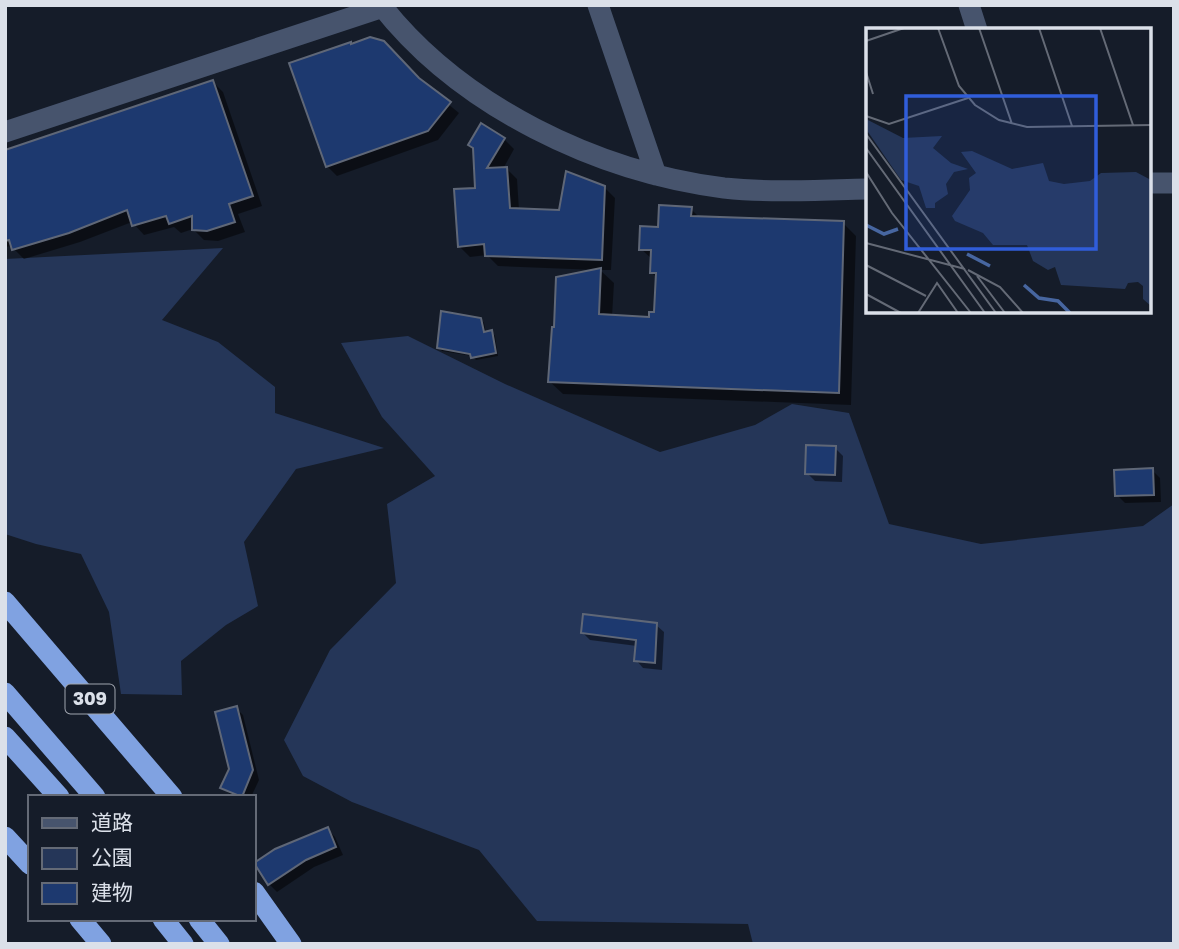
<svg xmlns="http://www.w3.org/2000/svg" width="1179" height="949" font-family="'Golos Text','Noto Sans JP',sans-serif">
	<rect width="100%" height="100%" fill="#151c29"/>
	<!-- green -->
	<path fill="#253658" d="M223,248l-61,72 56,22 57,45v26l109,35 -88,21 -52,73 14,64 -32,19 -45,36 1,34 -61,-1 -12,-82 -28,-58 -45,-10 -31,-10v-275z
		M408,336l97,48 155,68 95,-27 37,-21 57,9 40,111 92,20 162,-18 31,-22v440h-421l-5,-20 -211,-3 -58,-71 -127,-48 -49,-26 -19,-36 46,-90 66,-67 -9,-79 48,-28 -53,-59 -41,-74z"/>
	<!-- shadow -->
	<path fill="#0007" d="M352,46l67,34 40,33 -21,27 -101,36 -9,-9 -36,-103z
		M213,82l10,10 39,114 -24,8 7,18 -27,9 -14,-1 -11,-11 -12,4 -7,-6 -30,8 -12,-13 -52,20 -56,17 -13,-13 -6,1v-96z
		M504,139l10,10 -11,20h4l10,10 2,31 41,1 44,-24 11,11 -4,72h-11l14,13 -2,34 39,1 5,-5 1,-35 -5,-5 1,-13 -12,-11 18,-20 32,-20 9,9 143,5 13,13 -5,169 -288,-11 -14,-13 7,-52 40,-59 -98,-4 -11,-11 -17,2 -11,-11 17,-56 -1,-41z
		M481,319l3,4 2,10 6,-1 3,4 3,20 -22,4 -4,-4 -30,-5 -4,-4z
		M835,448l8,8 -1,26 -27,-1 -8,-8z
		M1152,470l8,8 1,24 -36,1 -8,-8z
		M656,625l8,7 -2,38 -19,-2 -7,-8 1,-14 -47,-6 -7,-7z
		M236,708l7,7 16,65 -8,17h-17l-12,-9 9,-19z
		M327,829l8,8 8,18 -29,12 -37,25 -8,-8z"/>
	<!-- building -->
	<path fill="#1d396f" stroke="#5f6777" stroke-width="2" d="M370,37l14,4 35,37 32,24 -23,29 -102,36 -37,-104 62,-21v2z
		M213,80l40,116 -24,8 6,18 -28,9 -15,-1v-14l-23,8 -3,-8 -34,10 -5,-16 -58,23 -57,17 -3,-10 -4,1v-91z
		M481,123l24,15 -18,30 20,-1 3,41 49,2 7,-39 39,15 -3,74 -117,-4 -1,-12 -26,3 -4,-58 21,-1 -2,-40 -5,-3z
		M659,205l33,2 -1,9 153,5 -5,172 -291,-11 4,-55h2l2,-50 45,-9 -2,46 50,3v-5h5l2,-39h-6l1,-23h-12l1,-24 18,1z
		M441,311l40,7 3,14 8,-2 4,23 -25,5 -1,-4 -33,-6z
		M806,445l30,1 -1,29 -30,-1z
		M1153,468l1,27 -39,1 -1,-26z
		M583,614l74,9 -2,40 -21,-2 2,-21 -55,-7z
		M237,706l16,64 -11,27 -22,-9 9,-19 -14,-57z
		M328,827l8,20 -30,13 -38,25 -14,-22 21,-14z"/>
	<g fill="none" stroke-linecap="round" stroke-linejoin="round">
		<!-- minor -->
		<path stroke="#47546d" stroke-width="21" d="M381,5c80,102 217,167 343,183 48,5 96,2 143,1
			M598,5l58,170
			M969,5l8,25
			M5,132l378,-125
			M1149,183h25"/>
		<!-- highway -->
		<path stroke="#80a2e1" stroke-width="21" d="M5,602l167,195
			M5,693l90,104
			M5,737l54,60
			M5,837l25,27
			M254,892l37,52
			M80,919l21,25
			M163,919l20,25
			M199,919l20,25"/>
	</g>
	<g text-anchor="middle" stroke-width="7" stroke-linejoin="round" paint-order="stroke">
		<!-- shield labels -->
		<rect fill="#151c29" stroke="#a0a5af" stroke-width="2" x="65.5" y="684.5" width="49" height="29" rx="5"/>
		<g font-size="18" font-weight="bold" fill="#dbe0e9">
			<text x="90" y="705">309</text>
		</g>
	</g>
	<!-- overview -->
	<g transform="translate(866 28)">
		<rect width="285" height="285" fill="#151c29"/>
		<path d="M0,91l37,19 39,-2 -9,12 18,15 17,6 -14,3 -8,12 2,10 -13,9v5h-9l-7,-22 -18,-6 -33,-48zM106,123l40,18 31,-6 6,18 15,3 26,-3 11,-8 35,-1 15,8v126l-8,-7v-13l-5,-4 -10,1 -3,6 -64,-4 -6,-18 -7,3 -15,-9 -6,-16h-34l-10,-12 -28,-12 -3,-5 18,-26 -1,-12 7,-5 -15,-21z" fill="#253658"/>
		<path fill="none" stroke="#4766a0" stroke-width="3.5" d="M0,197l18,9 14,-5M101,226l23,12M158,257l15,13 19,3 12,12"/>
		<path fill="none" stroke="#646a76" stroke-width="2" d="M72,0l21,58 16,19 24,15 28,7 125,-2M113,0l33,96M173,0l33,98M234,0l33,97M0,13l38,-13M0,44l7,22M0,88l23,8 79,-26M0,106l130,179M0,120l119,165M0,144l26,41 79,100M0,215l99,26M0,237l60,31M102,242l32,17 23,26M111,248l28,37M0,266l35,19M52,285l19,-30 21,30"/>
		<path fill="#305dda" fill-opacity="0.15" stroke="#305dda" stroke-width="3.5" d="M40,68h190v153h-190z"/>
		<rect width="285" height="285" fill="none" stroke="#dbe0e9" stroke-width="3.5"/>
	</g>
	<!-- border -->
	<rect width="1179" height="949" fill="none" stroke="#dbe0e9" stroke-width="14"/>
	<!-- legend -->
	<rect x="28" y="795" width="228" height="126" fill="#151c29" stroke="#646a76" stroke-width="2"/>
	<rect x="42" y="818" width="35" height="10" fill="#47546d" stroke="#646a76" stroke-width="2"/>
	<text x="91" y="830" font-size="21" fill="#dbe0e9">道路</text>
	<rect x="42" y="848" width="35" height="21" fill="#253658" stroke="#646a76" stroke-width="2"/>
	<text x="91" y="865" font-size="21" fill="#dbe0e9">公園</text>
	<rect x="42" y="883" width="35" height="21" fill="#1d396f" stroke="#646a76" stroke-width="2"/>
	<text x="91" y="900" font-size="21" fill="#dbe0e9">建物</text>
</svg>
